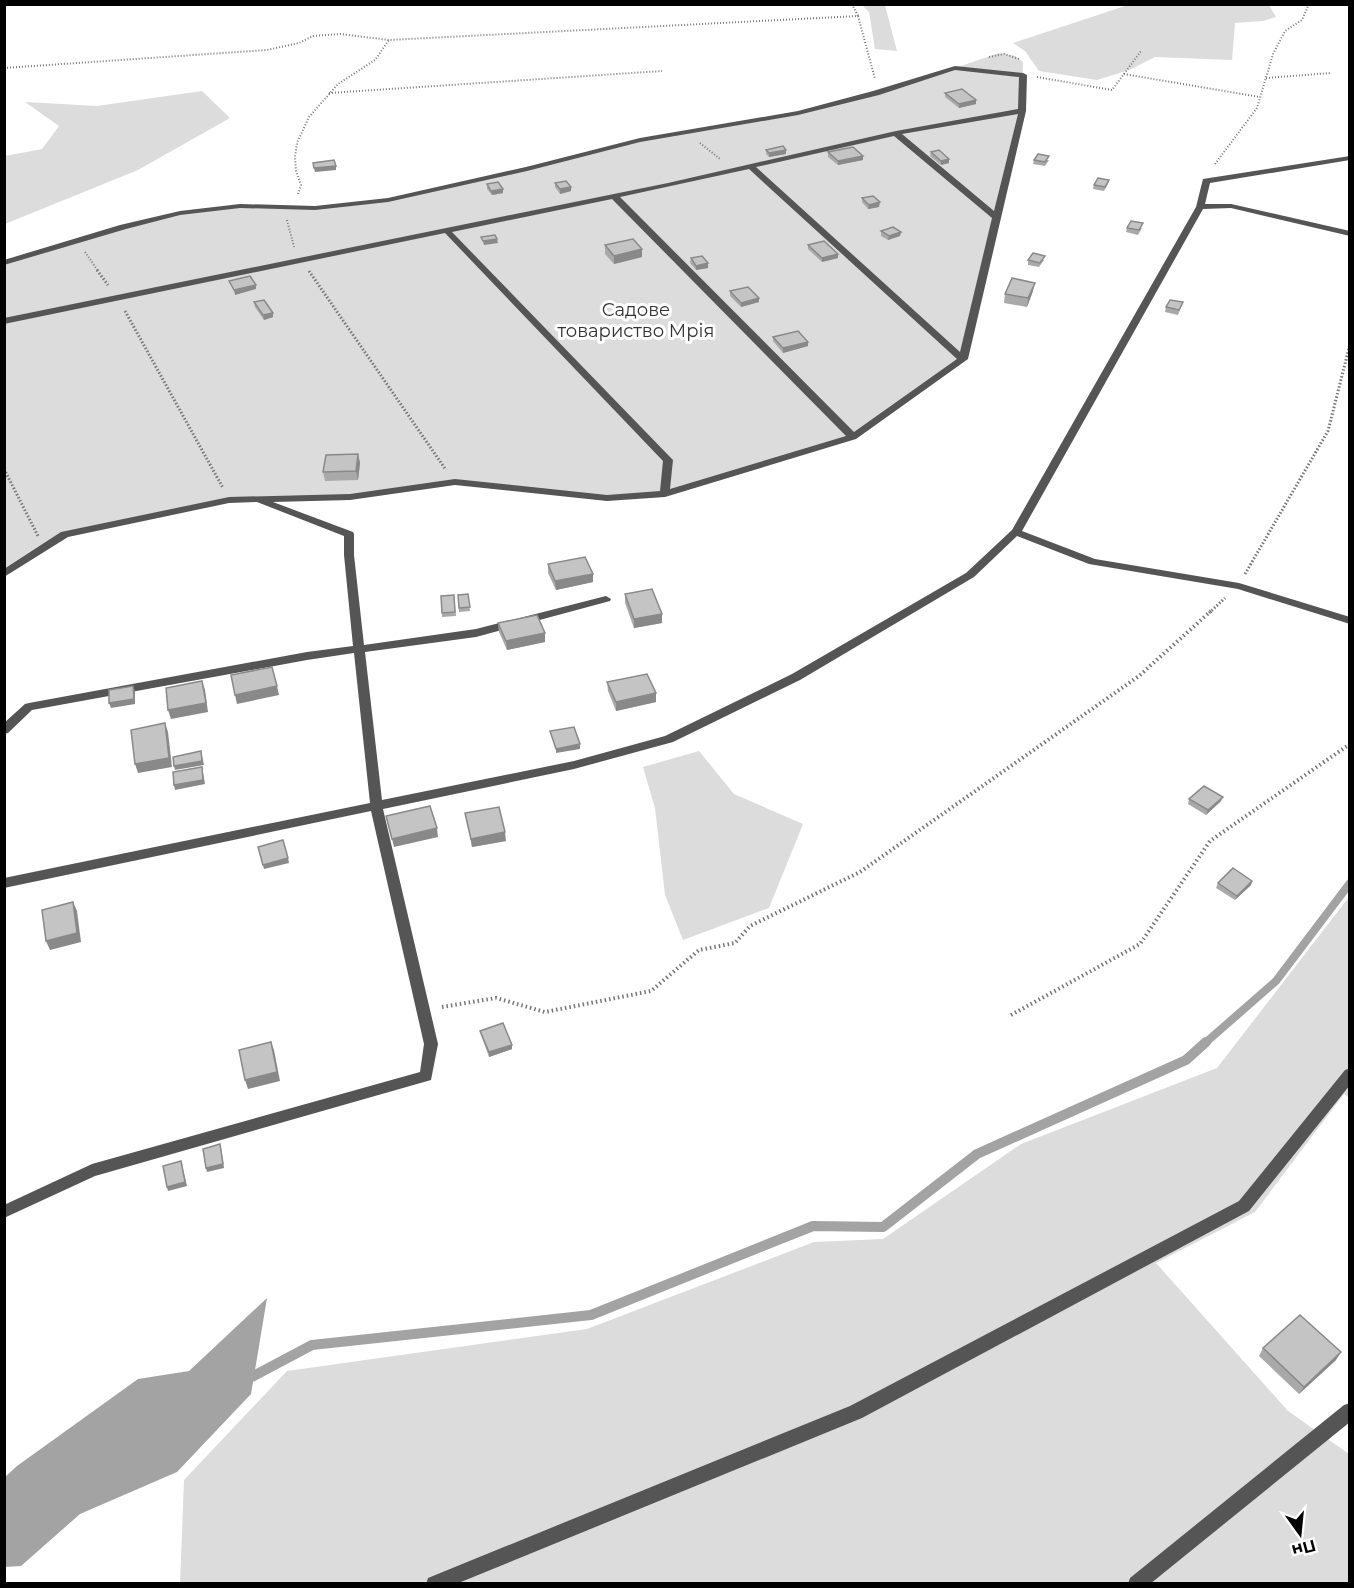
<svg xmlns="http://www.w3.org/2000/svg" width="1354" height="1588" font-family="Montserrat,sans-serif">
	<rect width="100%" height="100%" fill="#fff"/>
	<!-- green -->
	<g fill="#dcdcdc">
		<polygon points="862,5 885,5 897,51 875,49 869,12"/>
		<polygon points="1128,5 1269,5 1276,17 1263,21 1235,23 1232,60 1155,57 1129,70 1097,80 1039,71 1025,51 1013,43"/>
		<polygon points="999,53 1015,56 1023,62 1022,111 963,359 853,437 665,494 607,498 455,482 350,497 229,500 65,534 5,574 5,263 180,213 240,206 315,208 388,200 640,140 798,113 914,82"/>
		<polygon points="202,91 230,118 138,170 5,224 5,156 42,149 59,126 25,102 97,106"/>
		<polygon points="699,751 734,794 803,824 769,908 683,940 665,895 655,808 643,767"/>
		<polygon points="1349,897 1349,1098 1344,1094 1255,1212 1156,1263 1288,1411 1349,1454 1349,1583 180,1584 184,1480 287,1371 587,1329 814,1242 883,1239 1021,1144 1217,1068"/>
	</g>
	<!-- water -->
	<polygon fill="#a3a3a3" points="267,1298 251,1394 177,1472 80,1514 21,1566 5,1567 5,1477 17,1466 138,1379 189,1371"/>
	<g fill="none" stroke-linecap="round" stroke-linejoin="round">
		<!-- stream-far1 -->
		<polyline stroke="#a3a3a3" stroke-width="8" points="1204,1044 1276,981 1350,883"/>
		<!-- stream -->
		<polyline stroke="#a3a3a3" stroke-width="10" points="246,1380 312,1345 591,1315 813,1226 883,1227 977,1154 1186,1060 1206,1042"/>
		<!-- path-far2 -->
		<g stroke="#777" stroke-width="2" stroke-dasharray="1 2" stroke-linecap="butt">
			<polyline points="852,4 858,16"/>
			<polyline points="989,57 1004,54 1019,59"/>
			<polyline points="4,68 267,50 299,43 313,36 340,34 389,40 858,16 875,79"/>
			<polyline points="1124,74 1141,51"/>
			<polyline points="1037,77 1112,90 1124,74 1260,97"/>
			<polyline points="1266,78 1331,73"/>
			<polyline points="329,93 662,71"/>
			<polyline points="700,143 720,159"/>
			<polyline points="1215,164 1257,108 1273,54 1285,31 1302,20 1309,4"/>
			<polyline points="298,194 301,185 296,171 295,157 297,143 309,117 338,84 375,60 389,40"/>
			<polyline points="287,220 294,247"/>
			<polyline points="85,252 98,271"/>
		</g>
		<!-- path-far1 -->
		<g stroke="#777" stroke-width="3" stroke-dasharray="1.5 2" stroke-linecap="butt">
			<polyline points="97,270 108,285"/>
			<polyline points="309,271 446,470"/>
			<polyline points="125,311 223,488"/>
			<polyline points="4,469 38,536"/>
			<polyline points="1245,574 1328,431 1350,344"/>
			<polyline points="1209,613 1225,598"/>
		</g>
		<!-- path -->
		<g stroke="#777" stroke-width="4" stroke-dasharray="1.5 3" stroke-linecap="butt">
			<polyline points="442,1007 496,998 545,1012 651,991 699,950 735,943 750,926 860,872 1139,676 1211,611"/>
			<polyline points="1011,1015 1140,944 1210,841 1350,744"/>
		</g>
		<!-- street -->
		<g fill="#555" fill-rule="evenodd">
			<path d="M955 66 1023 73 1027 75 1026 111 968 359 856 439 665 497 607 501 455 485 350 500 273 502 353 532 354 534V555L364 645 476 629 606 596 611 599 610 601 476 637 365 652 382 800 574 761 665 736 792 674 966 573 1012 530 1196 207 1203 179 1350 156V160L1210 183 1205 204H1231L1350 231V236L1231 208 1203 209 1022 531 1095 559 1239 583 1350 617V624L1238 589 1089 564 1017 536 974 577 800 680 673 742 574 769 383 809 438 1044 431 1080 95 1176 4 1218V1205L92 1164 420 1072 424 1044 371 811 4 888V878L370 803 354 653 307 660 32 710 8 733 4 734V723L25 704 29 703 307 652 353 646 344 555V536L257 502 229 503 68 537 4 577V569L61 532 229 497 350 494 455 479 607 495 660 491 663 461 445 233 4 324V318L668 183 896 131 1018 109 1019 77 955 70 879 95 798 115 640 142 527 171 388 202 315 210 240 208 180 215 126 229 4 265V260L120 225 180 211 240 204 315 206 388 198 526 167 640 138 798 111 873 91ZM1018 114 994 211 902 134ZM894 136 992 218 960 352 756 167ZM749 169 957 359 854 432 620 197ZM612 199 846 436 670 489 673 460 671 458 452 232Z"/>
			<polygon points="1350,1068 1350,1085 1249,1211 862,1418 456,1584 426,1584 428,1578 850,1406 1239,1201 1345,1070"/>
			<polygon points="1350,1403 1350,1422 1150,1584 1128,1584 1130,1578 1344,1405"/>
		</g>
	</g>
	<!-- wall -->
	<g fill="#a9a9a9">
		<polygon points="945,93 976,100 976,104 959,108 945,97"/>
		<polygon points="766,150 786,150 786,154 769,157 766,154"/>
		<polygon points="828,152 863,156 863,160 838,165 828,157"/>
		<polygon points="931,152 949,163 941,165 930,156"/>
		<polygon points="1034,160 1049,160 1045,166 1033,164"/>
		<polygon points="1109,180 1108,184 1104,191 1093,189 1094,185"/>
		<polygon points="555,183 571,191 560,194 555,187"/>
		<polygon points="487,184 503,193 492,195 487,189"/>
		<polygon points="862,198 879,207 868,209 862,202"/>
		<polygon points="1127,228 1142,228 1138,235 1126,232"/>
		<polygon points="881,231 901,232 900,236 888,240 881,236"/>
		<polygon points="605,245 642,257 614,264 605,254"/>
		<polygon points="808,245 838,254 838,258 822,262 808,249"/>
		<polygon points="691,258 708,268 696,270 690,263"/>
		<polygon points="1028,260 1044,260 1039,267 1028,265"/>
		<polygon points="730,291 759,302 741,307 730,296"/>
		<polygon points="1033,291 1027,307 1004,303 1005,294"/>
		<polygon points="254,302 273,313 273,317 264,320 255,307"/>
		<polygon points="1183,302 1178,315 1165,312 1166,307"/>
		<polygon points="773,337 808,342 808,346 783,353 773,341"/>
		<polygon points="358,454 360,463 358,480 325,481 323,472"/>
		<polygon points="548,564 593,574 593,582 556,590 548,573"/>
		<polygon points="468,594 470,611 459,612 458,595"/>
		<polygon points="625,594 662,614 662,623 634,628 625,603"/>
		<polygon points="454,595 456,616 442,617 442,613"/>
		<polygon points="498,623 545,633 545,642 507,650 499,632"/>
		<polygon points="607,682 656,702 616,711 608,691"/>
		<polygon points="1189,799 1221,801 1206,815 1188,804"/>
		<polygon points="465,813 506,841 472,847"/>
		<polygon points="1218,883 1251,885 1235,900 1216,888"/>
		<polygon points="480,1031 512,1049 489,1057 481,1035"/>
		<polygon points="1263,1348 1336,1360 1299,1394 1259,1356"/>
	</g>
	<!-- shaded-wall -->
	<g fill="#898989">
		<polygon points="976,100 976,104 959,108 959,104"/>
		<polygon points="786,150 786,154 769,157 769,153"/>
		<polygon points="863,156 863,160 838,165 838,161"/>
		<polygon points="949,159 949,163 941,165 941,161"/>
		<polygon points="336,166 336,170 315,172 314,168"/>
		<polygon points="571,187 571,191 560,194 560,189"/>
		<polygon points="503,189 503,193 492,195 491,191"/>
		<polygon points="880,202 879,207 868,209 869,205"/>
		<polygon points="901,232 900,236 888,240 889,236"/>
		<polygon points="497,239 498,243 484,245 483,241"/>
		<polygon points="642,249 642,257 614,264 614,256"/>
		<polygon points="838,254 838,258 822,262 822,258"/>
		<polygon points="708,263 708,268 696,270 696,266"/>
		<polygon points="1035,283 1033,291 1027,307 1028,298"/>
		<polygon points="256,285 256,289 235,295 234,290"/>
		<polygon points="759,298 759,302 741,307 741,303"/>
		<polygon points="273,313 273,317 264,320 263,315"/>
		<polygon points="808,342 808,346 783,353 783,348"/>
		<polygon points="358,454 360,463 358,480 356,471"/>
		<polygon points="593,574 593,582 556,590 555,581"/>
		<polygon points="662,614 662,623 634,628 634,619"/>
		<polygon points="545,633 545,642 507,650 506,641"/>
		<polygon points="202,681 205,690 208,712 171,719 168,710"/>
		<polygon points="133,686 135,691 135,704 111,708 109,703"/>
		<polygon points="277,686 279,695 237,704 235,695"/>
		<polygon points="656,693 656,702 616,711 616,702"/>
		<polygon points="165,723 168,732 172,767 138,773 135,764"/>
		<polygon points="580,744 580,749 556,753 556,749"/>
		<polygon points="201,751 204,765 175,770 174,766"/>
		<polygon points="202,767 205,784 175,790 174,785"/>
		<polygon points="1223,797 1221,801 1206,815 1208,810"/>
		<polygon points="437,828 438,837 394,847 392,839"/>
		<polygon points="505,832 506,841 472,847 471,839"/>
		<polygon points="288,858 289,863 264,869 263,865"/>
		<polygon points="1252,881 1251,885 1235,900 1237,896"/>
		<polygon points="73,902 77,911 81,942 50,950 46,941"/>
		<polygon points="271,1042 274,1050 280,1081 248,1089 245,1080"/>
		<polygon points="512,1045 512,1049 489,1057 489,1052"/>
		<polygon points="220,1144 221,1148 224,1168 207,1172 206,1168"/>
		<polygon points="181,1161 187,1186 168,1191 167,1187"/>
		<polygon points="1341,1352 1336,1360 1299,1394 1304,1387"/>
	</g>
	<!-- building -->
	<g fill="#c4c4c4" stroke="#898989" stroke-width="1.5">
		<polygon points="962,89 976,100 959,104 945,93"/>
		<polygon points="783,146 786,150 769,153 766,150"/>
		<polygon points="853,147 863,156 838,161 828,152"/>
		<polygon points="939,150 949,159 941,161 931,152"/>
		<polygon points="1038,154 1049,156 1045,162 1034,160"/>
		<polygon points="334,160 336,166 314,168 313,163"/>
		<polygon points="1098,178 1109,180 1105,187 1094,185"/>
		<polygon points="566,181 571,187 560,189 555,183"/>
		<polygon points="498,182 503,189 491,191 487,184"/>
		<polygon points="873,196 880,202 869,205 862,198"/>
		<polygon points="1131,221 1143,223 1139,230 1127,228"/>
		<polygon points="893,227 901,232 889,236 881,231"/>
		<polygon points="495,235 497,239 483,241 481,237"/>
		<polygon points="633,239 642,249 614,256 605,245"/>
		<polygon points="824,241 838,254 822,258 808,245"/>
		<polygon points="1033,253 1045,256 1040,263 1028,260"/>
		<polygon points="702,256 708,263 696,266 691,258"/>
		<polygon points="250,276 256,285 234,290 229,281"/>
		<polygon points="1012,278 1035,283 1028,298 1005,294"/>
		<polygon points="748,287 759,298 741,303 730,291"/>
		<polygon points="264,300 273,313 263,315 254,302"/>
		<polygon points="1170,300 1183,302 1179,310 1166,307"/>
		<polygon points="798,331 808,342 783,348 773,337"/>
		<polygon points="358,454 356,471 323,472 326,455"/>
		<polygon points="585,557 593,574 555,581 548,564"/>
		<polygon points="652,589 662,614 634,619 625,594"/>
		<polygon points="468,594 470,607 459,608 458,595"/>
		<polygon points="454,595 455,612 442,613 441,596"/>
		<polygon points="537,615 545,633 506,641 498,623"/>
		<polygon points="272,667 277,686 235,695 231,675"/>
		<polygon points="647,674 656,693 616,702 607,682"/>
		<polygon points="202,681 206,703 168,710 166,688"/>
		<polygon points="133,686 134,699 109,703 109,690"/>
		<polygon points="165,723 169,758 135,764 131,730"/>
		<polygon points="574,727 580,744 556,749 550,731"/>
		<polygon points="201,751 202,761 174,766 173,757"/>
		<polygon points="202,767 203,780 174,785 173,772"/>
		<polygon points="1204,786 1223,797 1208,810 1189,799"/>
		<polygon points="430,806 437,828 392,839 386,816"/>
		<polygon points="499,807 505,832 471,839 465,813"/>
		<polygon points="283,840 288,858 263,865 258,847"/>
		<polygon points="1233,868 1252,881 1237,896 1218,883"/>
		<polygon points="73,902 77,933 46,941 42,910"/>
		<polygon points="503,1023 512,1045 489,1052 480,1031"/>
		<polygon points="271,1042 277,1072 245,1080 239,1050"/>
		<polygon points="220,1144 223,1164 206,1168 203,1149"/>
		<polygon points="181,1161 185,1182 167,1187 163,1166"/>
		<polygon points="1300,1315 1341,1352 1304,1387 1263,1348"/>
	</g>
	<g text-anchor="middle" stroke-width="6" stroke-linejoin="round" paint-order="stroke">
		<!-- far-park labels -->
		<g font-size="18" fill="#333" stroke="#fff">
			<text x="636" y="316">Садове<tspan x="636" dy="21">товариство Мрія</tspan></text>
		</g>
	</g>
	<!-- border -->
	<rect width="1354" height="1588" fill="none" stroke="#000000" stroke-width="12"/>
	<!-- north arrow -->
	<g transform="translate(1300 1534) rotate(165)" stroke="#ffffff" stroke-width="4.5" paint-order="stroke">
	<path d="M0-4.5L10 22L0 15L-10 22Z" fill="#000000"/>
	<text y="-9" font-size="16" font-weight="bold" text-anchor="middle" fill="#000000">Пн</text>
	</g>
</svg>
